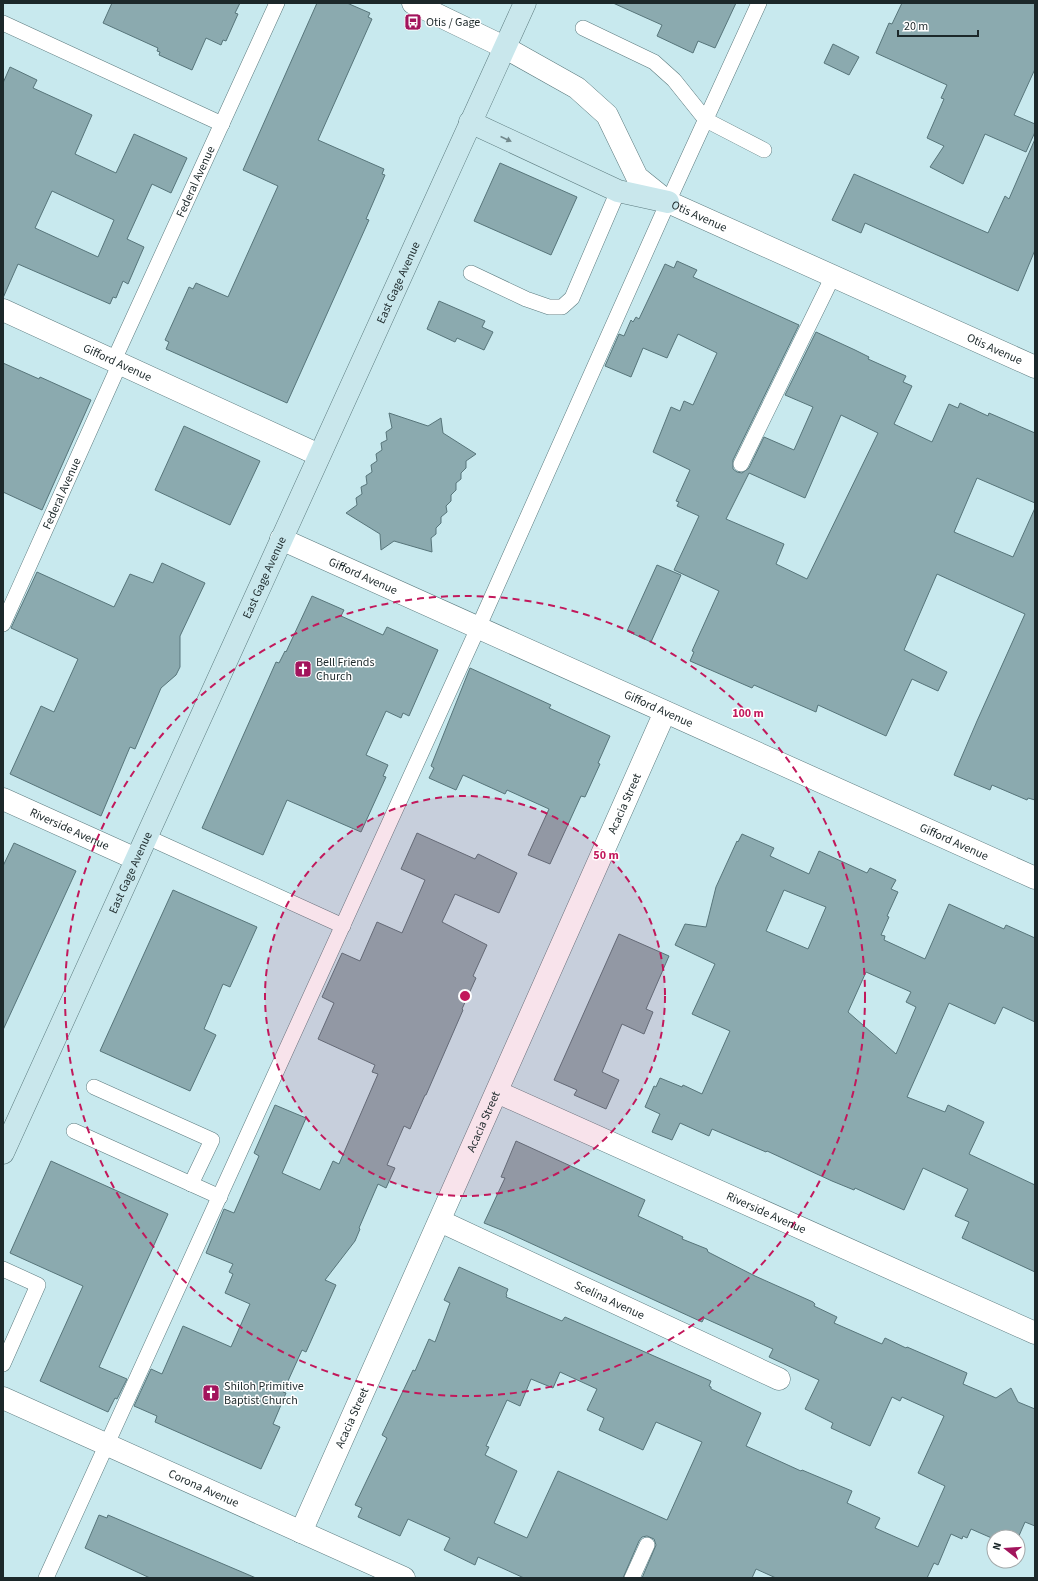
<svg xmlns="http://www.w3.org/2000/svg" width="1038" height="1581" font-family="'Source Sans 3',sans-serif">
	<rect width="100%" height="100%" fill="#c8e9ee"/>
	<!-- building -->
	<g fill="#8baaaf" stroke="#57757a" fill-rule="evenodd">
		<polygon points="112,3 240,3 235,13 238,14 226,41 223,40 221,45 206,38 192,70 159,55 160,52 157,51 158,48 103,23"/>
		<polygon points="317,3 347,3 370,13 368,17 372,19 318,140 384,169 382,174 385,175 366,219 369,220 287,403 166,349 169,342 165,340 189,287 193,289 196,283 228,297 278,186 243,170"/>
		<polygon points="613,3 736,3 715,48 698,41 693,53 657,36 662,25"/>
		<polygon points="902,3 1035,3 1035,69 1014,115 1035,124 1035,132 1026,152 985,134 963,184 930,167 944,146 927,138 944,99 941,98 947,85 876,53 889,23 892,24"/>
		<polygon points="833,44 859,57 849,75 824,63"/>
		<path d="M10 67 37 80 33 88 92 115 75 154 116 173 134 134 187 158 171 193 152 184 127 239 144 247 128 284 123 281 116 298 113 297 110 304 18 264 3 298V83ZM52 191 114 220 98 257 35 228Z"/>
		<polygon points="1035,139 1035,250 1018,291 865,223 861,233 832,220 854,174 988,233 1005,196 1009,199"/>
		<polygon points="500,163 577,197 551,255 474,221"/>
		<path d="M677 261 697 270 693 277 799 325 733 460V469L737 472 742 473 749 468 764 437 794 450 813 407 785 395 816 332 855 350 869 357 868 359 906 376 903 382 912 386 894 424 932 442 949 404 958 408 960 403 988 416 989 413 1035 433V503L977 478 954 532 1013 557 1035 508V800L1028 798 1027 800 992 785 990 790 954 775 977 721 1025 614 937 574 904 650 947 672 938 691 912 679 886 736 818 705 816 712 754 685 752 688 690 661 694 652 692 651 719 591 674 570 699 516 677 506 679 502 676 501 690 470 653 452 671 407 680 411 684 401 693 405 717 353 678 334 667 358 643 348 631 377 605 366 619 334 624 336 631 320 633 322 636 317 639 319 665 264 674 268ZM841 415 878 433 807 579 776 564 784 544 726 519 749 473 805 498Z"/>
		<polygon points="439,301 485,321 482,327 493,332 484,350 457,338 455,342 427,329"/>
		<polygon points="3,363 39,379 40,377 91,400 42,510 3,492"/>
		<polygon points="389,413 428,426 441,418 443,433 476,454 466,461 466,468 461,473 461,479 456,483 456,490 451,495 451,501 446,506 447,512 441,517 441,523 436,528 436,534 431,538 432,552 394,541 381,550 380,534 346,513 357,505 356,498 362,494 361,487 367,484 366,476 372,472 371,465 377,461 376,454 382,450 381,443 387,440 386,432 392,428"/>
		<polygon points="184,426 260,461 230,525 155,490"/>
		<polygon points="162,563 205,583 180,636 180,667 176,675 161,688 135,749 130,747 101,816 10,774 41,706 54,712 78,659 11,628 37,572 114,607 130,574 153,583"/>
		<polygon points="657,565 681,575 651,642 627,631"/>
		<polygon points="312,596 344,610 341,616 383,635 387,627 438,650 409,716 403,713 401,718 386,711 366,755 388,765 383,776 386,777 361,832 287,800 263,855 202,828 276,662 279,663 285,651 286,652"/>
		<polygon points="470,668 551,705 549,708 610,736 598,763 600,764 585,797 581,796 550,864 528,855 549,809 507,790 505,794 463,775 456,790 429,778 434,768 431,766"/>
		<polygon points="417,833 475,859 478,854 517,873 499,913 455,894 442,922 487,945 473,976 476,978 462,1009 463,1010 426,1095 425,1095 410,1129 404,1126 387,1165 395,1168 386,1188 378,1184 359,1228 360,1229 355,1241 325,1280 336,1285 306,1352 302,1350 283,1392 286,1393 273,1424 280,1427 261,1469 155,1422 157,1416 134,1406 151,1369 162,1374 183,1326 231,1347 250,1304 225,1293 233,1274 229,1272 233,1264 206,1253 224,1209 234,1213 259,1156 254,1153 275,1105 306,1118 282,1173 320,1190 333,1161 339,1164 378,1074 372,1072 375,1065 318,1039 334,1003 322,997 342,953 360,961 377,922 402,933 425,880 401,869"/>
		<path d="M742 834 774 848 770 856 809 874 819 851 867 873 870 868 896 880 891 889 898 892 887 916 889 917 881 935 885 936 884 940 925 959 949 904 1004 929 1006 925 1035 938V1022L1003 1007 995 1024 949 1003 907 1097 945 1112 948 1105 984 1122 969 1154 1035 1185V1272L962 1238 969 1222 955 1216 968 1189 923 1168 904 1210 855 1188 854 1190 832 1181 767 1151 766 1152 712 1129 709 1136 680 1123 672 1140 652 1132 660 1114 645 1107 654 1086 656 1087 660 1078 682 1087 683 1085 702 1094 730 1031 692 1014 715 964 675 945 685 924 706 927 716 887 737 841 738 842ZM784 890 826 907 808 949 766 931ZM866 972 911 992 906 1002 916 1007 896 1054 848 1012Z"/>
		<polygon points="14,843 76,871 3,1030 3,866"/>
		<polygon points="173,890 257,927 230,987 223,984 204,1029 216,1035 190,1091 100,1051"/>
		<polygon points="619,934 669,956 646,1009 653,1012 644,1034 622,1024 602,1072 619,1080 606,1109 574,1095 577,1090 554,1080"/>
		<path d="M516 1141 645 1200 638 1216 683 1237 682 1239 707 1249 708 1252 755 1276 813 1302 815 1304 814 1306 837 1317 834 1323 882 1344 885 1338 906 1348 907 1347 967 1373 963 1384 996 1398 1011 1388 1018 1402 1035 1409V1526L1025 1522 1018 1538 994 1537V1539L971 1529 967 1538 963 1536 962 1539 951 1534 938 1565 934 1563 927 1578H776L756 1569 752 1578H642L656 1545 654 1539 647 1536 642 1537 639 1541 623 1578H524L478 1557 475 1565 444 1550 450 1538 408 1519 400 1536 358 1517 362 1508 355 1505 387 1438 382 1435 413 1370 415 1371 429 1339 435 1342 450 1303 444 1300 459 1267 508 1289 506 1294 507 1295 506 1297 562 1321 565 1317 711 1381 709 1386 711 1387V1389L761 1413 746 1446 801 1471 802 1470 852 1491 847 1503 880 1518 875 1528 918 1547 945 1486 918 1473 944 1416 902 1397 900 1401 892 1397 870 1446 831 1428 833 1423 805 1409 819 1380 769 1357 773 1349 704 1318 702 1322 504 1231 484 1223 505 1178 501 1177ZM560 1372 597 1389 587 1410 604 1418 599 1430 643 1450 656 1422 702 1442 667 1520 558 1471 527 1538 494 1523 517 1471 485 1455 489 1447 486 1446 507 1400 520 1406 531 1379 553 1388Z"/>
		<polygon points="51,1161 168,1214 99,1367 127,1379 117,1399 115,1398 108,1412 40,1381 83,1286 10,1253"/>
		<polygon points="99,1515 107,1518 108,1515 256,1578 150,1578 85,1548"/>
	</g>
	<g fill="none" stroke-linecap="round" stroke-linejoin="round">
		<!-- service casing -->
		<g stroke="#5c7b7f" stroke-width="16">
			<g id="service">
				<polyline points="3,23 222,124"/>
				<polyline points="583,28 654,62 674,80 706,120 764,150"/>
				<polyline points="471,273 526,299 549,307 562,307 572,298 618,191"/>
				<path id="s1" d="M114 360 277 3"/>
				<polyline points="741,464 833,276"/>
				<path id="s2" d="M3 624 120 363"/>
				<polyline points="147,837 343,926"/>
				<polyline points="94,1087 212,1140 191,1184"/>
				<polyline points="74,1131 220,1197"/>
				<polyline points="3,1269 38,1285 3,1364"/>
				<polyline points="46,1578 478,628 668,202 759,3"/>
				<polyline points="632,1578 647,1545"/>
			</g>
		</g>
		<!-- minor casing -->
		<g stroke="#5c7b7f" stroke-width="23">
			<g id="minor">
				<path id="s3" d="M281 539 1035 878"/>
				<path id="s4" d="M3 799 136 859"/>
				<path id="s5" d="M497 1092 1035 1333"/>
				<path id="s6" d="M440 1221 779 1379"/>
				<path id="s7" d="M3 1398 404 1578"/>
				<path id="s8" d="M301 1532 665 712"/>
			</g>
		</g>
		<!-- tertiary casing -->
		<g stroke="#5c7b7f" stroke-width="23">
			<g id="tertiary">
				<path id="s9" d="M413 3 504 47 577 88 607 115 637 177 668 202 1035 367"/>
				<path id="s10" d="M3 310 319 455"/>
			</g>
		</g>
		<!-- secondary casing -->
		<g stroke="#5c7b7f" stroke-width="23">
			<g id="secondary">
				<polyline points="470,122 618,191 668,202"/>
				<path id="s11" d="M3 1153 525 3"/>
			</g>
		</g>
		<!-- service -->
		<use href="#service" stroke="#fff" stroke-width="15"/>
		<!-- minor -->
		<use href="#minor" stroke="#fff" stroke-width="22"/>
		<!-- tertiary -->
		<use href="#tertiary" stroke="#fff" stroke-width="22"/>
		<!-- secondary -->
		<use href="#secondary" stroke="#c9e7ec" stroke-width="22"/>
	</g>
	<!-- one-way arrows -->
	<defs><path id="oneway-solid" d="M-6-.8H1V-3.2L6.5 0L1 3.2V.8H-6Z"/></defs>
	<use fill="#72888b" href="#oneway-solid" transform="translate(506 139) rotate(25)"/>
	<!-- distance rings -->
	<circle cx="465" cy="996" r="200" fill="#c2185b" fill-opacity=".12"/>
	<g fill="none" stroke="#c2185b" stroke-width="2" stroke-dasharray="7 5">
		<circle cx="465" cy="996" r="200"/>
		<circle cx="465" cy="996" r="400"/>
	</g>
	<!-- icons -->
	<defs>
		<g id="bus-square" transform="scale(0.9)"><rect x="-9" y="-9" width="18" height="18" rx="4" fill="#a2145c" stroke="#fff"/><path d="M-5-6H5V4H4V6H2V4H-2V6H-4V4H-5ZM-3.5-4V0h7V-4ZM-3.5 1.2v1.5H-2V1.2ZM2 1.2v1.5H3.5V1.2Z" fill="#fff"/></g>
		<g id="church-square" transform="scale(0.9)"><rect x="-9" y="-9" width="18" height="18" rx="4" fill="#a2145c" stroke="#fff"/><path d="M-1.2-6h2.4v3.5h3.3v2.4h-3.3V6h-2.4V-.1h-3.3v-2.4h3.3Z" fill="#fff"/></g>
	</defs>
	<g fill-rule="evenodd">
		<use href="#bus-square" x="413" y="22"/>
		<use href="#church-square" x="303" y="669"/>
		<use href="#church-square" x="211" y="1393"/>
	</g>
	<g text-anchor="middle" stroke-width="3" stroke-linejoin="round" paint-order="stroke">
		<!-- poi labels -->
		<g font-size="12" fill="#1c282a" stroke="#fff" text-anchor="start">
			<text x="426" y="26">Otis / Gage</text>
			<text x="316" y="666">Bell Friends<tspan x="316" dy="14">Church</tspan></text>
			<text x="224" y="1390">Shiloh Primitive<tspan x="224" dy="14">Baptist Church</tspan></text>
		</g>
		<!-- street labels -->
		<g font-size="12" fill="#1c282a" stroke="#fff">
			<text dy="4" stroke="none"><textPath href="#s1" startOffset="196">Federal Avenue</textPath></text>
			<text dy="4" stroke="none"><textPath href="#s9" startOffset="368">Otis Avenue</textPath></text>
			<text dy="4" stroke="none"><textPath href="#s11" startOffset="956">East Gage Avenue</textPath></text>
			<text dy="4" stroke="none"><textPath href="#s9" startOffset="692">Otis Avenue</textPath></text>
			<text dy="4" stroke="none"><textPath href="#s10" startOffset="126">Gifford Avenue</textPath></text>
			<text dy="4" stroke="none"><textPath href="#s2" startOffset="143">Federal Avenue</textPath></text>
			<text dy="4" stroke="none"><textPath href="#s3" startOffset="90">Gifford Avenue</textPath></text>
			<text dy="4" stroke="none"><textPath href="#s11" startOffset="632">East Gage Avenue</textPath></text>
			<text dy="4" stroke="none"><textPath href="#s3" startOffset="414">Gifford Avenue</textPath></text>
			<text dy="4" stroke="none"><textPath href="#s8" startOffset="797">Acacia Street</textPath></text>
			<text dy="4" stroke="none"><textPath href="#s4" startOffset="73">Riverside Avenue</textPath></text>
			<text dy="4" stroke="none"><textPath href="#s3" startOffset="738">Gifford Avenue</textPath></text>
			<text dy="4" stroke="none"><textPath href="#s11" startOffset="308">East Gage Avenue</textPath></text>
			<text dy="4" stroke="none"><textPath href="#s8" startOffset="449">Acacia Street</textPath></text>
			<text dy="4" stroke="none"><textPath href="#s5" startOffset="295">Riverside Avenue</textPath></text>
			<text dy="4" stroke="none"><textPath href="#s6" startOffset="187">Scelina Avenue</textPath></text>
			<text dy="4" stroke="none"><textPath href="#s8" startOffset="125">Acacia Street</textPath></text>
			<text dy="4" stroke="none"><textPath href="#s7" startOffset="220">Corona Avenue</textPath></text>
		</g>
	</g>
	<circle cx="465" cy="996" r="6" fill="#c2185b" stroke="#fff" stroke-width="2"/>
	<g font-size="12" text-anchor="middle" font-weight="bold" fill="#c2185b" stroke="#fff" stroke-width="3" stroke-linejoin="round" paint-order="stroke">
		<text x="748" y="717">100 m</text>
		<text x="606" y="859">50 m</text>
	</g>
	<!-- border -->
	<rect width="1038" height="1581" fill="none" stroke="#1c282a" stroke-width="8"/>
	<!-- north arrow -->
	<g transform="translate(1006 1549) rotate(287)"><circle r="19" fill="#ffffff" stroke="#a4a9aa"/>
	<path d="M0-3L7 15L0 10L-7 15Z" fill="#a2145c"/>
	<text y="-6" font-size="11" font-weight="bold" text-anchor="middle" fill="#1c282a">N</text>
	</g>
	<!-- scale -->
	<path d="M898 30v6h80v-6" fill="none" stroke="#1c282a" stroke-width="2"/>
	<text x="904" y="30" font-size="12" fill="#1c282a" stroke="#ffffff" stroke-width="3" paint-order="stroke">20 m</text>
</svg>
